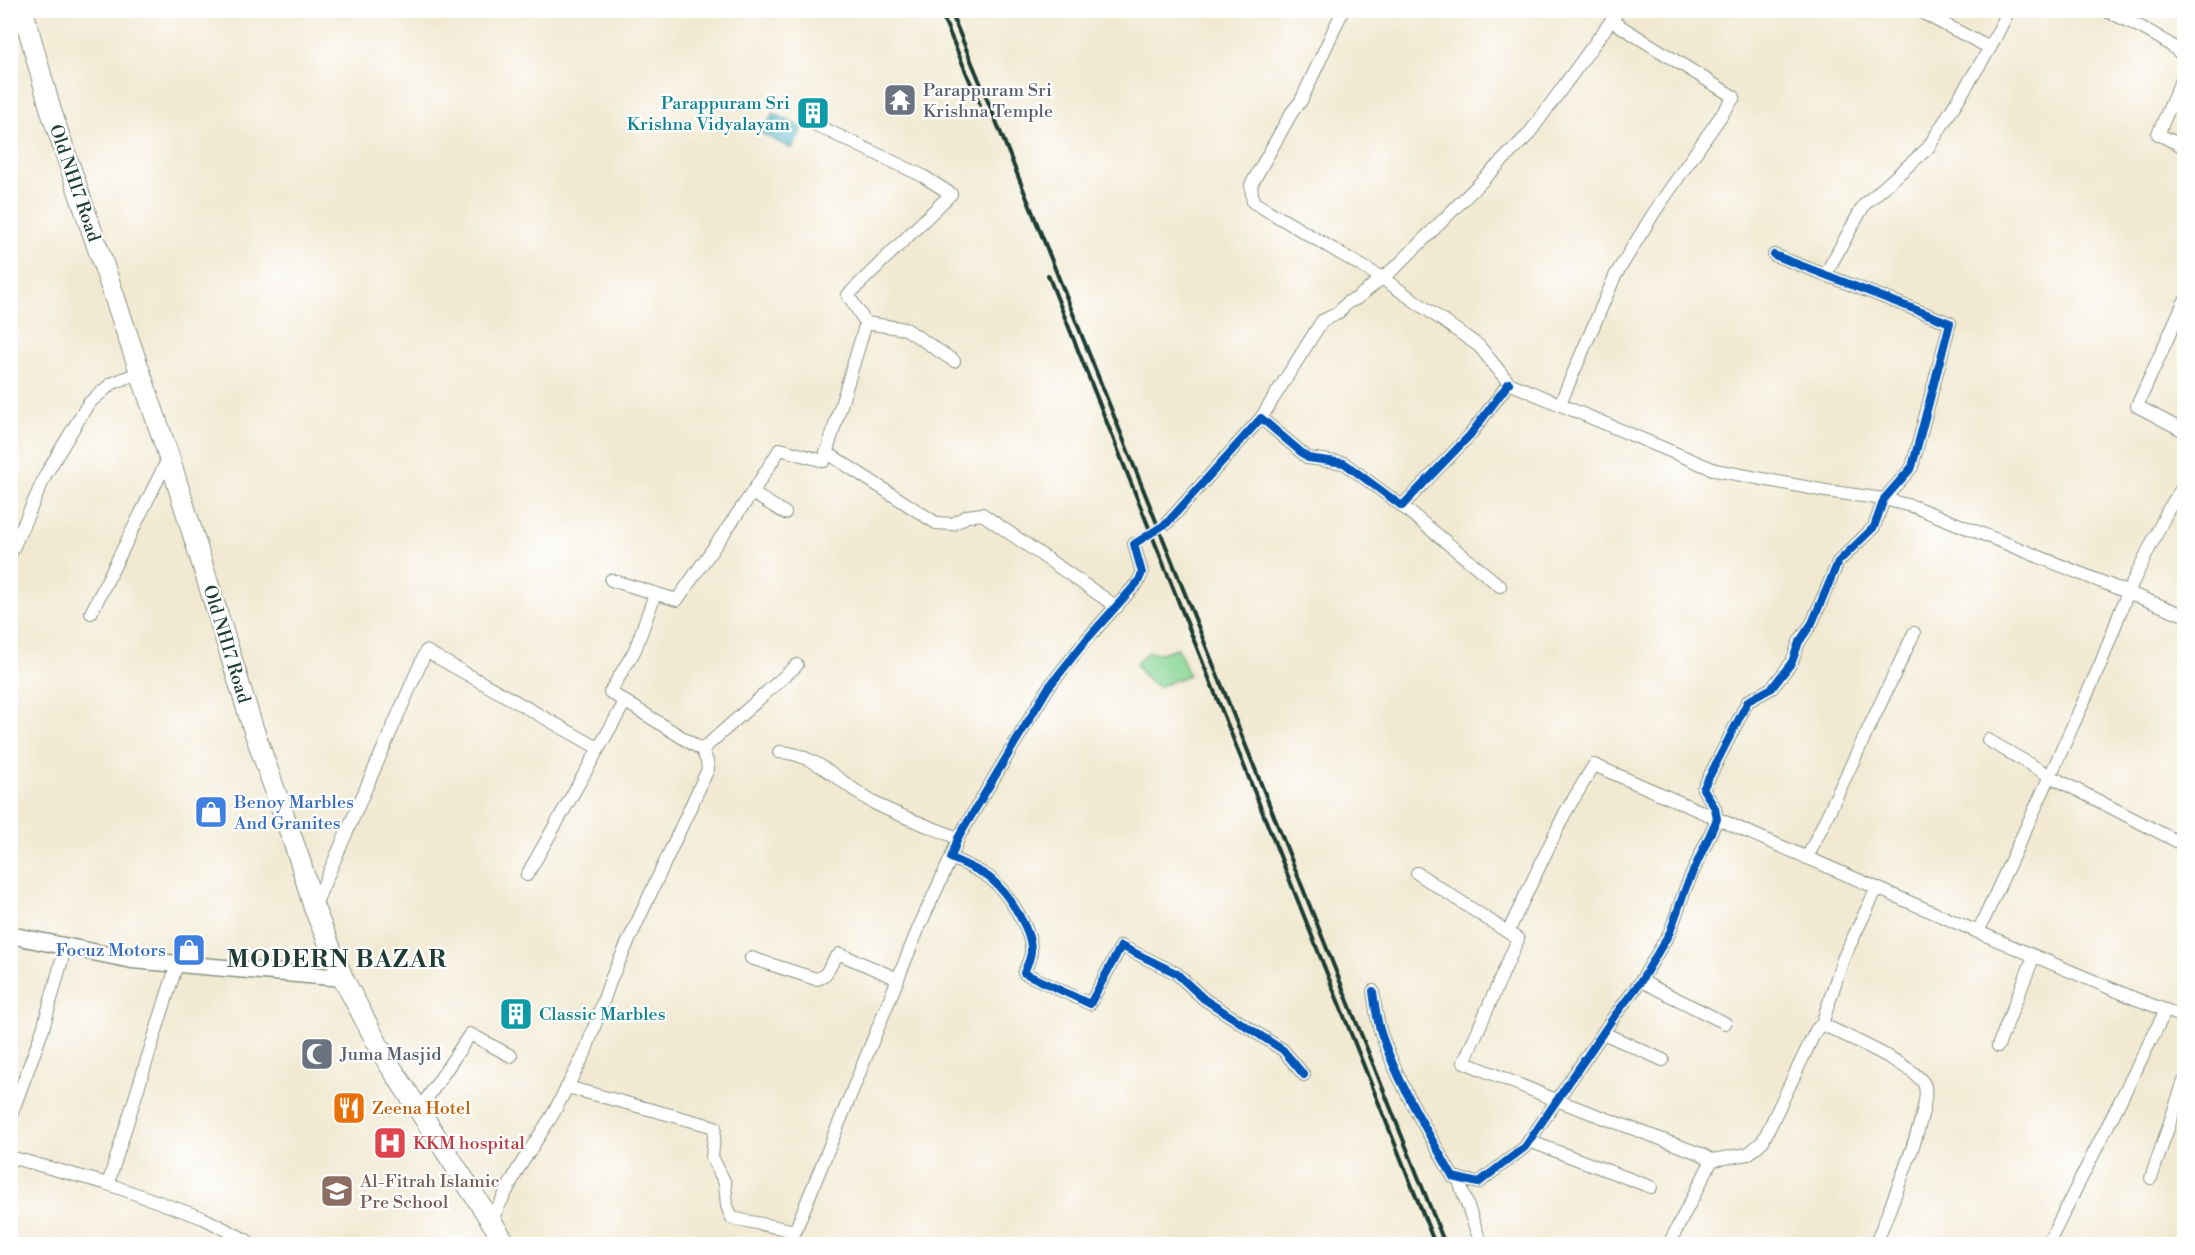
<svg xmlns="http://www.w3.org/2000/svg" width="2195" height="1255" font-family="'Libre Bodoni',serif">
	<rect width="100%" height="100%" fill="#fff"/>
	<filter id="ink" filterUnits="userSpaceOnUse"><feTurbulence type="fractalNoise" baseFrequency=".0167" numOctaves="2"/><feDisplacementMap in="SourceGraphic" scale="12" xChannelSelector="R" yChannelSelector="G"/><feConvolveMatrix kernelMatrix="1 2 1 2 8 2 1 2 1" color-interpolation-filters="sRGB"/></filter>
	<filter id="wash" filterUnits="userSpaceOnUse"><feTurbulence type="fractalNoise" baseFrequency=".008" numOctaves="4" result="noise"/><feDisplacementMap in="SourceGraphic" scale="24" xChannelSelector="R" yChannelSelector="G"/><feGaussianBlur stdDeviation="1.35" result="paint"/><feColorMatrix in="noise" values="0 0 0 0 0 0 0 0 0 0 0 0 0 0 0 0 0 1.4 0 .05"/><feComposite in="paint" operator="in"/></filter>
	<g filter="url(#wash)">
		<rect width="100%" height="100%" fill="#f1e9d1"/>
		<!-- green -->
		<polygon fill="#89d695" stroke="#548a64" stroke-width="1.5" points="1178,648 1189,675 1158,687 1145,677 1136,664 1148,652 1161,653"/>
		<!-- water -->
		<polygon fill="#41b0bc" stroke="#307678" stroke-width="1.5" points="773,113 803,128 792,149 762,134"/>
	</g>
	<g filter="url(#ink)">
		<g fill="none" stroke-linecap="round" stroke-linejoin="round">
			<!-- minor-tunnel -->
			<polyline stroke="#c7c7b2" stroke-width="12" stroke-dasharray="12 6" stroke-linecap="butt" points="1134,544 1167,523"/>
			<!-- minor casing -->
			<g stroke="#889382" stroke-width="14">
				<g id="minor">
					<polyline points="1343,10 1301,101 1292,112 1251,185 1253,202 1382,278 1479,346 1509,383 1715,470 1826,491 1884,499 1915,507 2184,615"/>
					<polyline points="1917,10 1990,48"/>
					<path d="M2104 10C2125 19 2173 41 2184 58"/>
					<polyline points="2184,74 2158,134 2184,147"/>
					<polyline points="816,125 923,176 951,194 848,295 866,323 906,329 954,361"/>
					<polyline points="1825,275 1864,205 1928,148 1990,48 2009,10"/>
					<polyline points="2184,302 2137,406 2184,431"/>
					<polyline points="1560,404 1615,276 1655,211 1734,97 1612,21"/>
					<polyline points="1261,418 1322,321 1338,313 1348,302 1356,299 1397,266 1528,135 1619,10"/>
					<polyline points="826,452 936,523 953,524 967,516 982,514 1117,607"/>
					<polyline points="752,493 780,449 824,461 866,323"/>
					<polyline points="1402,506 1500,586"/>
					<polyline points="1167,523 1261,418 1308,458 1344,463 1402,506 1470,435 1509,383"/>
					<path d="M1134 544 1142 573 1138 582 1087 639 1048 688 958 838 951 858C962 863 974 868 984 874 1004 886 1032 929 1031 951 1031 958 1026 967 1024 973L1090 1004 1121 946 1176 973 1204 999 1283 1050 1304 1075"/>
					<polyline points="10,555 46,474 88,404 111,384 140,372"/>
					<polyline points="611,580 677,600 752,493 785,513"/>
					<polyline points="655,594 635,650 610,692 702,750"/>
					<polyline points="91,613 169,457"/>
					<polyline points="1988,740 2050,776 2101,663 2127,594 2168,510 2184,485"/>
					<path d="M779 752C817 753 844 787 876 804 902 817 931 827 958 838"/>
					<polyline points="2184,845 2050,776 1978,932 2136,999 2184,1017"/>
					<polyline points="1807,858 1914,633"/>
					<polyline points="1417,873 1518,939 1464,1062 1556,1100 1701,1154 1712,1160 1748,1154 1763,1141 1816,1030 1822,1024 1843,959 1877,888"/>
					<polyline points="527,875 625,702"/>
					<polyline points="314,907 426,651 598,748"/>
					<polyline points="1508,932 1565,813 1594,765 1978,932"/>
					<path d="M751 958 816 979C830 977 829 961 840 954L898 979"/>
					<polyline points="1641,981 1725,1023"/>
					<path d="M1373 991C1375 1007 1377 1022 1382 1036 1399 1085 1428 1132 1453 1177L1478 1183 1525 1147 1613 1018 1641 981 1670 932 1686 887 1717 819 1715 808 1703 789 1748 701 1772 688 1792 662 1799 642 1812 623 1838 562 1874 527 1884 499 1912 467 1950 323 1774 255"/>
					<path d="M1822 1024C1843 1035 1914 1065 1924 1084 1935 1104 1885 1218 1876 1244"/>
					<polyline points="1603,1033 1663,1060"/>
					<polyline points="1998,1046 2034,956"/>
					<polyline points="567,1087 715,1127 712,1157 725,1183 727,1206 732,1218 795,1231 919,927 951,858"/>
					<polyline points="418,1112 470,1034 511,1056"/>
					<polyline points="10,1118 43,1029 66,945"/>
					<polyline points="1529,1141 1651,1187"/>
					<polyline points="10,1157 108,1184 177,964"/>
					<polyline points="1458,1178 1481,1244"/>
					<polyline points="2151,1178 2184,1081"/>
					<polyline points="108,1184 203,1218 246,1240 251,1244"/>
					<polyline points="491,1221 518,1169 553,1114 585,1053 611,979 708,769 707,761 702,750 797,665"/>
					<polyline points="1669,1244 1712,1160"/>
					<polyline points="2048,1244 2166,1010"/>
				</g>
			</g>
			<!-- secondary casing -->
			<g stroke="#889382" stroke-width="19">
				<polyline id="secondary" points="10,935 132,960 343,978"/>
			</g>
			<!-- primary casing -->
			<g stroke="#889382" stroke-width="22">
				<polyline id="primary" points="23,10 51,111 169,457 253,728 300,861 314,908 343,978 385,1058 506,1244"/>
			</g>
			<!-- minor -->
			<use href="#minor" stroke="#fff" stroke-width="12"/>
			<!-- secondary -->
			<use href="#secondary" stroke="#fff" stroke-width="16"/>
			<!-- primary -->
			<use href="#primary" stroke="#fff" stroke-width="20"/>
			<!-- rail -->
			<g stroke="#1f3d34" stroke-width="4">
				<polyline points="940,10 980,105"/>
				<polyline points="950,10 994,116 1445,1244"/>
				<polyline points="1048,275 1435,1244"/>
			</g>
			<!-- cycleway casing -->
			<g stroke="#fff" stroke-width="11">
				<g id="cycleway">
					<path d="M1373 991C1375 1007 1377 1022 1382 1036 1399 1085 1428 1132 1453 1177L1478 1183 1525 1147 1613 1018 1641 981 1670 932 1686 887 1717 819 1715 808 1703 789 1748 701 1772 688 1792 662 1799 642 1812 623 1838 562 1874 527 1884 499 1912 467 1950 323 1774 255"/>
					<path d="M1304 1075 1283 1050 1204 999 1176 973 1121 946 1090 1004 1024 973C1026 967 1031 958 1031 951 1032 929 1004 886 984 874 974 868 962 863 951 858L958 838 1048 688 1087 639 1138 582 1142 573 1134 544 1167 523 1261 418 1308 458 1344 463 1402 506 1470 435 1509 383"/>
				</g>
			</g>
			<!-- cycleway -->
			<use href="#cycleway" stroke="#0057b8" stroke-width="8"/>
		</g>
	</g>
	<!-- icons -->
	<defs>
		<g id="temple-square" transform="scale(1.725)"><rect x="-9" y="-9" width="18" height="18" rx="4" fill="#6b7280" stroke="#fff"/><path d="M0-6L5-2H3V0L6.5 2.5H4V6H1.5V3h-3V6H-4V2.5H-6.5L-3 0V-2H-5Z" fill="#fff"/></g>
		<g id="building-square" transform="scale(1.725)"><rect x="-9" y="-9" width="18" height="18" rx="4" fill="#0f9aa8" stroke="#fff"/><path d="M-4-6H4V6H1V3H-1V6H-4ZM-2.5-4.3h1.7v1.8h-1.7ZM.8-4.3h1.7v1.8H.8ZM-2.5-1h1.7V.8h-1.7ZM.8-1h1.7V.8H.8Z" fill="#fff"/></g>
		<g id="shop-square" transform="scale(1.725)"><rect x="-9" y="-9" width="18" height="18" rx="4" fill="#3f7fe0" stroke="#fff"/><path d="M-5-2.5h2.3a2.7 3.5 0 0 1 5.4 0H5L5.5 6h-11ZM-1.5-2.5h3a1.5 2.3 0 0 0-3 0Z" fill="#fff"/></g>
		<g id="mosque-square" transform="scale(1.725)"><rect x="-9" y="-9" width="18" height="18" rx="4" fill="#6b7280" stroke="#fff"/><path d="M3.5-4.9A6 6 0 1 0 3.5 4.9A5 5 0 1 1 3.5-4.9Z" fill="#fff"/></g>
		<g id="restaurant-square" transform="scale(1.725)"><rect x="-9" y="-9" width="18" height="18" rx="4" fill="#e8710a" stroke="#fff"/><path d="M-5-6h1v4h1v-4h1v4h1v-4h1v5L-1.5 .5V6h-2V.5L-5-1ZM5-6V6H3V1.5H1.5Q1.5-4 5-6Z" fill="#fff"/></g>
		<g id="hospital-square" transform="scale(1.725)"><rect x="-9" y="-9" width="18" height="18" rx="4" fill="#e0444e" stroke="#fff"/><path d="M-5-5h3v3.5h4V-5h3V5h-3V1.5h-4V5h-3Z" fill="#fff"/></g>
		<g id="school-square" transform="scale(1.725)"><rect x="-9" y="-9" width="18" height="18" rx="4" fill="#8d6e63" stroke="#fff"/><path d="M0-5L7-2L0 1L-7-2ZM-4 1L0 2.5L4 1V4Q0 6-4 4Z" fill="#fff"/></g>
	</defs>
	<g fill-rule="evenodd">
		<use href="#temple-square" x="900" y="100"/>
		<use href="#building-square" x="813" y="113"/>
		<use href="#shop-square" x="211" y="812"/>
		<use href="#shop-square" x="189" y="950"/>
		<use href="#building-square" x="516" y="1014"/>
		<use href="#mosque-square" x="317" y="1054"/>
		<use href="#restaurant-square" x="349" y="1108"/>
		<use href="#hospital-square" x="390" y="1143"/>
		<use href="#school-square" x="337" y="1191"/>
	</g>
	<g text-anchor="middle" stroke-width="4.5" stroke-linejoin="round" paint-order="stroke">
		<!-- worship labels -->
		<g font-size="18" fill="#5b616d" stroke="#fff" text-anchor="start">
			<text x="923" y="96">Parappuram Sri<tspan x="923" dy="21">Krishna Temple</tspan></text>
			<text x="340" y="1060">Juma Masjid</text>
		</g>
		<!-- culture labels -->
		<g font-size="18" fill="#0d838f" stroke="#fff" text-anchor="end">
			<text x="790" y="109">Parappuram Sri<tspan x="790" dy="21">Krishna Vidyalayam</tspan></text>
			<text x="539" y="1020" text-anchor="start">Classic Marbles</text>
		</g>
		<!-- street labels -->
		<g font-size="18" fill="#1f3d34" stroke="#fff">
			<text transform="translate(75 183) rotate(71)" y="6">Old NH17 Road</text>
			<text transform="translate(227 644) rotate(73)" y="6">Old NH17 Road</text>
		</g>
		<!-- shop labels -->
		<g font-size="18" fill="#366cbe" stroke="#fff" text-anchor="start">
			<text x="234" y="808">Benoy Marbles<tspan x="234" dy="21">And Granites</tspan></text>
			<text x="166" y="956" text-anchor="end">Focuz Motors</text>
		</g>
		<!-- food labels -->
		<g font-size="18" fill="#c56008" stroke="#fff" text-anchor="start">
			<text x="372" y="1114">Zeena Hotel</text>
		</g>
		<!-- health labels -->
		<g font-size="18" fill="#be3a42" stroke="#fff" text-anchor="start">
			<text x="413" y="1149">KKM hospital</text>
		</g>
		<!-- education labels -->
		<g font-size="18" fill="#785e54" stroke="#fff" text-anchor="start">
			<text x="360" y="1187">Al-Fitrah Islamic<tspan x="360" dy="21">Pre School</tspan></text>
		</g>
		<!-- district labels -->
		<g font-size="24" font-weight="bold" letter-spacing="1.5" fill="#1f3d34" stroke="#fff">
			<text x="337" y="967">MODERN BAZAR</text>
		</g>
	</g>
	<!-- margin -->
	<rect width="2195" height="1255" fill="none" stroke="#fff" stroke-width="36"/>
</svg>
